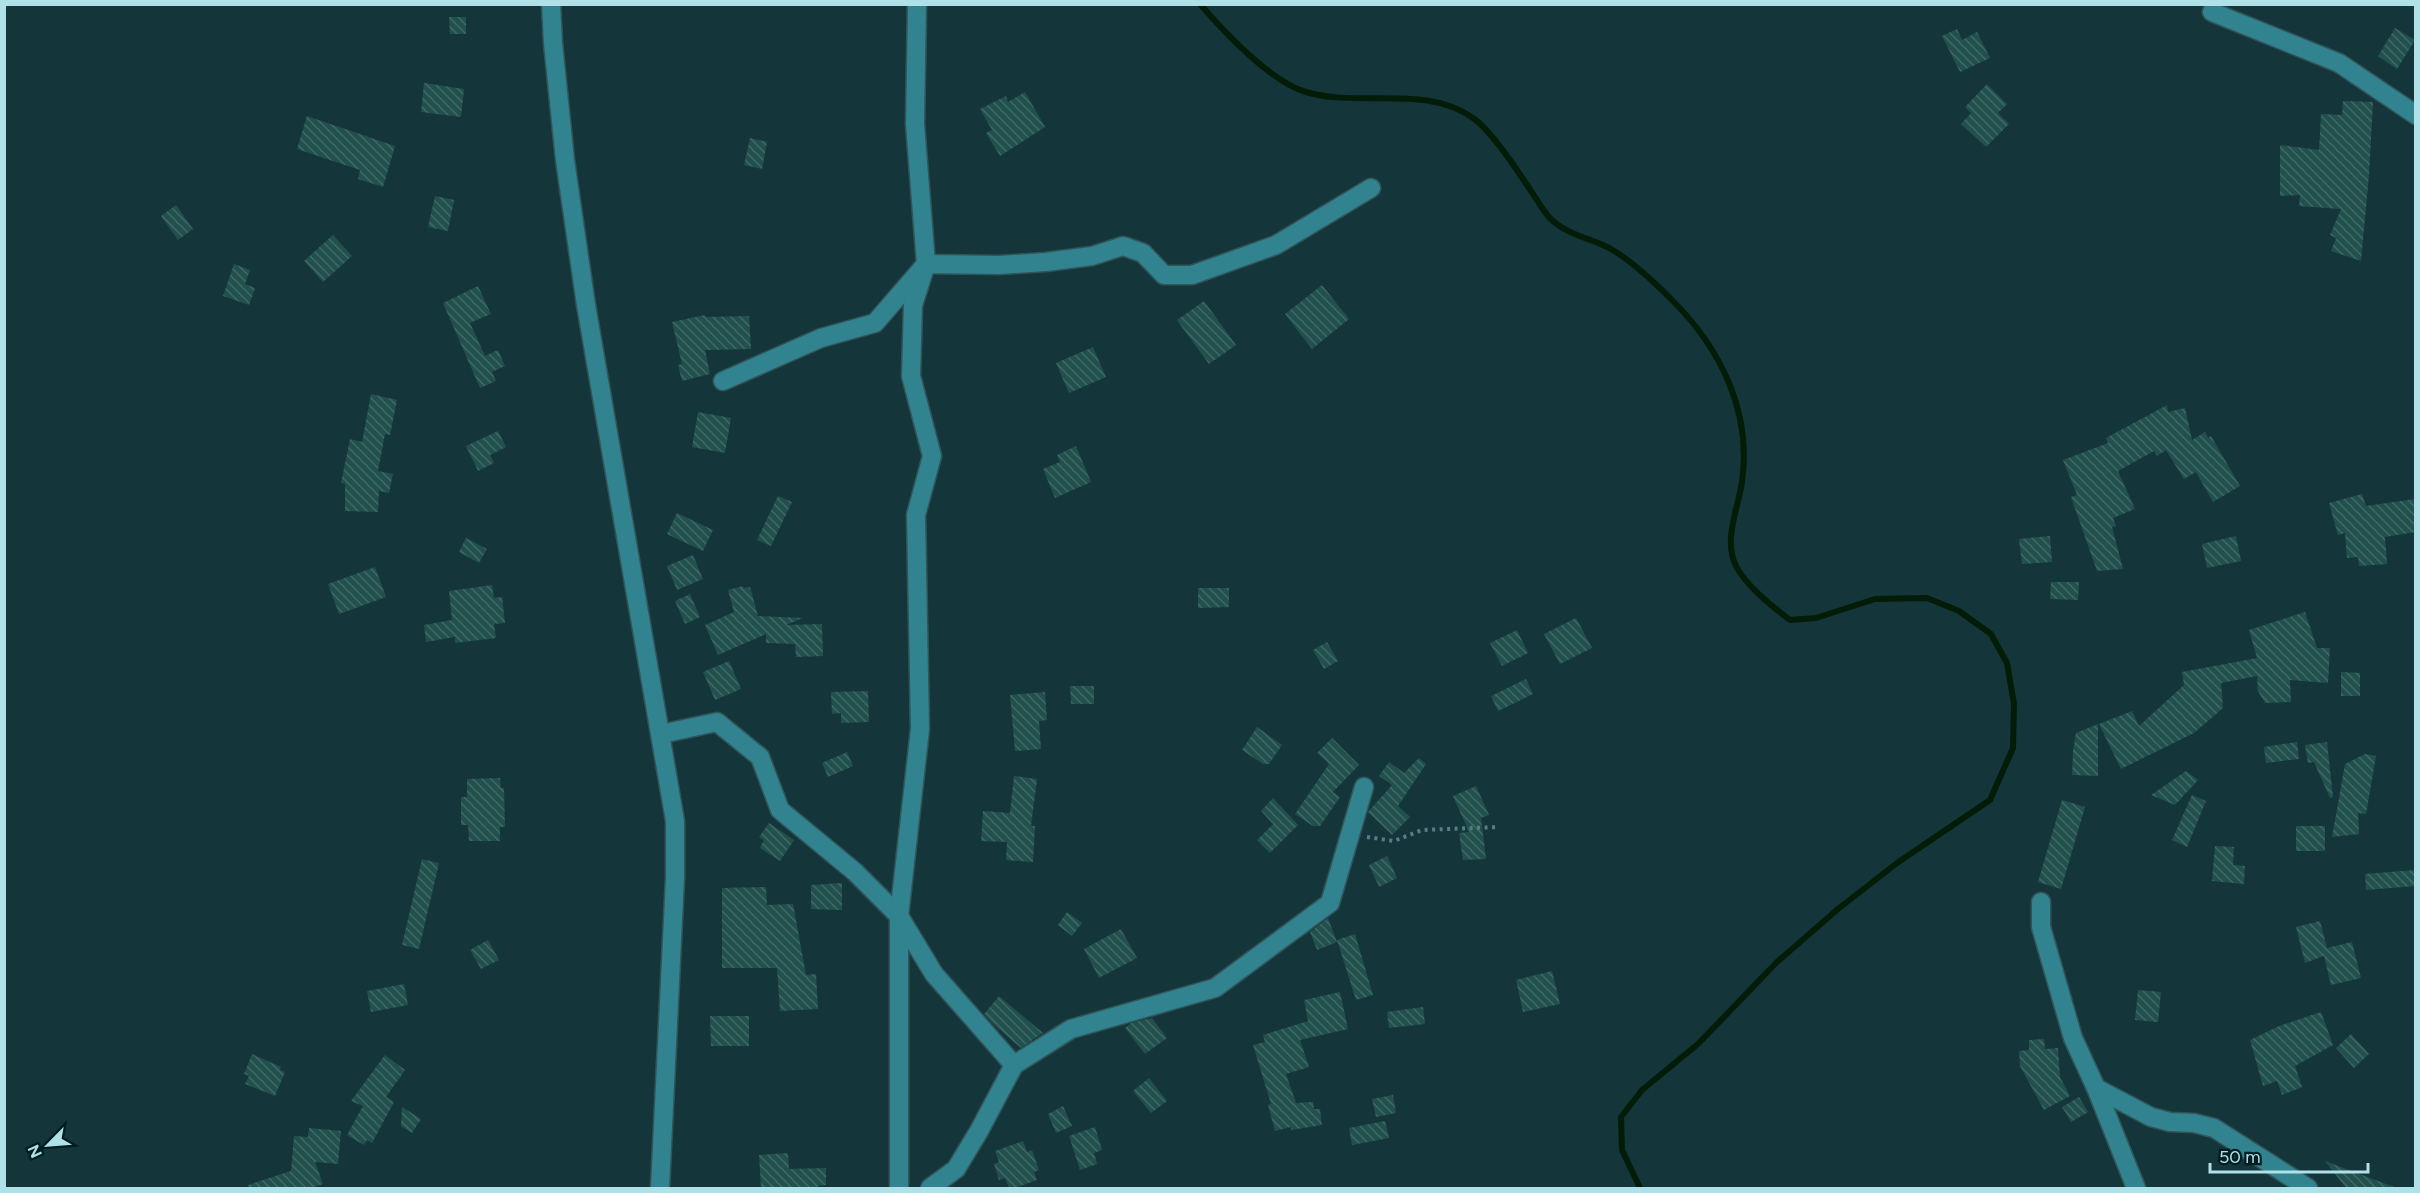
<svg xmlns="http://www.w3.org/2000/svg" width="2420" height="1193" font-family="Figtree,sans-serif">
	<defs>
		<pattern id="building-back-hatch" width="6" height="6" patternUnits="userSpaceOnUse" patternTransform="scale(1.5)"><rect width="6" height="6" fill="#21504d"/><path d="M-1 5l2 2M0 0l6 6M5-1l2 2" fill="none" stroke="#3f6967"/></pattern>
	</defs>
	<rect width="100%" height="100%" fill="#14363b"/>
	<g fill="none" stroke-linecap="round" stroke-linejoin="round">
		<!-- stream -->
		<path stroke="#021c08" stroke-width="6" d="M1200 4C1224 32 1271 82 1306 92 1360 108 1426 84 1473 118 1493 132 1521 176 1535 197 1540 204 1545 214 1552 220 1569 236 1592 238 1611 249 1632 261 1653 281 1670 298 1720 347 1752 411 1742 482 1738 509 1723 540 1736 566 1747 587 1772 606 1790 620L1816 618 1875 599 1927 598 1959 611 1991 634 2007 663 2014 704 2013 748 1990 800 1897 863 1838 909 1777 962 1698 1044 1642 1090 1621 1117 1622 1150 1640 1188"/>
	</g>
	<!-- building -->
	<g fill="url(#building-back-hatch)">
		<polygon points="449,17 466,17 466,34 450,34"/>
		<polygon points="2395,28 2415,40 2397,69 2378,56"/>
		<polygon points="1957,29 1962,40 1977,32 1990,58 1960,72 1942,36"/>
		<polygon points="424,83 464,89 461,117 421,112"/>
		<polygon points="1987,84 2007,104 1998,113 2009,124 1986,147 1961,124 1971,113 1965,107"/>
		<polygon points="1025,92 1045,127 1000,156 986,133 992,130 980,109 1006,96 1008,102"/>
		<polygon points="2343,101 2373,102 2369,175 2361,261 2331,251 2336,238 2330,235 2341,209 2299,206 2300,195 2280,196 2280,145 2319,150 2321,114 2342,115"/>
		<polygon points="307,116 395,146 383,187 358,179 360,170 297,149"/>
		<polygon points="750,138 767,142 762,169 744,165"/>
		<polygon points="435,196 454,200 448,231 428,227"/>
		<polygon points="176,205 193,229 178,240 161,216"/>
		<polygon points="333,235 352,256 323,282 304,261"/>
		<polygon points="234,264 250,270 245,284 255,288 249,305 223,296"/>
		<polygon points="1322,285 1349,319 1312,349 1285,314"/>
		<polygon points="478,286 491,314 470,323 485,356 498,350 505,366 492,372 496,381 480,388 443,303"/>
		<polygon points="1204,301 1236,345 1209,364 1177,320"/>
		<polygon points="705,315 705,317 749,316 751,349 705,350 710,374 682,381 678,365 682,364 672,322"/>
		<polygon points="1093,347 1106,377 1069,393 1056,363"/>
		<polygon points="371,394 397,400 390,435 385,434 378,471 393,474 389,493 379,491 378,512 345,511 345,484 341,483 350,439 362,442"/>
		<polygon points="2167,405 2168,412 2185,408 2192,440 2205,432 2208,438 2211,436 2240,486 2213,502 2196,472 2184,479 2166,450 2157,456 2154,451 2118,471 2135,509 2113,518 2116,526 2112,527 2123,569 2097,571 2071,497 2077,495 2063,460 2108,443 2106,438"/>
		<polygon points="698,412 731,418 725,453 692,447"/>
		<polygon points="498,431 506,447 490,455 494,463 478,471 466,446"/>
		<polygon points="1076,446 1091,482 1055,498 1043,469 1060,462 1057,455"/>
		<polygon points="2362,494 2366,506 2415,499 2415,532 2385,537 2387,564 2359,566 2358,557 2347,558 2345,533 2338,535 2329,503"/>
		<polygon points="778,496 792,502 771,546 757,540"/>
		<polygon points="677,513 713,530 703,551 667,534"/>
		<polygon points="2050,536 2052,562 2022,564 2019,539"/>
		<polygon points="2236,536 2241,561 2207,568 2202,544"/>
		<polygon points="466,538 487,549 479,563 459,552"/>
		<polygon points="693,555 703,579 677,590 667,566"/>
		<polygon points="375,567 386,597 339,614 328,584"/>
		<polygon points="2051,582 2079,582 2078,600 2050,599"/>
		<polygon points="492,585 494,598 502,597 505,623 494,624 496,638 455,643 455,637 426,642 424,625 452,620 449,591"/>
		<polygon points="743,586 744,588 750,587 758,616 803,618 786,625 822,624 823,656 796,657 795,644 766,643 766,634 718,655 705,625 734,612 728,590"/>
		<polygon points="1198,588 1229,588 1229,607 1198,608"/>
		<polygon points="690,594 700,617 685,624 675,601"/>
		<polygon points="2305,612 2317,648 2330,648 2328,683 2290,680 2291,702 2265,703 2258,691 2257,676 2221,683 2223,708 2194,733 2121,769 2099,724 2132,711 2139,726 2184,685 2182,672 2257,658 2249,630"/>
		<polygon points="1576,618 1592,648 1560,664 1544,634"/>
		<polygon points="1517,630 1528,653 1502,666 1490,643"/>
		<polygon points="1327,642 1338,661 1324,669 1313,650"/>
		<polygon points="729,661 741,689 715,700 703,672"/>
		<polygon points="2341,672 2360,673 2360,696 2341,696"/>
		<polygon points="1526,679 1533,694 1498,711 1491,696"/>
		<polygon points="1070,686 1094,686 1094,704 1071,704"/>
		<polygon points="868,691 869,722 841,723 841,713 832,714 831,692"/>
		<polygon points="1045,692 1047,720 1039,721 1041,749 1015,751 1010,695"/>
		<polygon points="2098,724 2098,776 2072,775 2073,751 2076,733"/>
		<polygon points="1257,727 1282,745 1269,764 1263,764 1242,750"/>
		<polygon points="1332,738 1359,765 1333,792 1340,797 1320,826 1313,826 1295,814 1329,764 1317,753"/>
		<polygon points="2297,742 2299,759 2266,763 2264,747"/>
		<polygon points="2327,742 2333,797 2330,798 2314,762 2308,763 2305,745"/>
		<polygon points="847,752 853,766 828,777 822,763"/>
		<polygon points="2365,754 2376,756 2366,814 2358,813 2359,834 2332,837 2345,764"/>
		<polygon points="1419,758 1426,764 1398,806 1410,817 1392,835 1368,812 1392,785 1379,776 1389,762 1404,773"/>
		<polygon points="2186,771 2198,780 2175,805 2151,795"/>
		<polygon points="1014,776 1037,779 1031,826 1035,826 1033,862 1006,860 1007,842 981,841 983,811 1010,813"/>
		<polygon points="500,778 501,788 504,788 505,827 500,827 500,841 469,841 468,825 461,825 461,797 467,797 467,779"/>
		<polygon points="1476,786 1489,815 1481,818 1486,859 1463,860 1459,833 1469,832 1453,796"/>
		<polygon points="2192,795 2206,801 2187,847 2172,840"/>
		<polygon points="1273,798 1298,825 1270,853 1257,840 1273,824 1261,811"/>
		<polygon points="2062,800 2085,807 2061,889 2038,882"/>
		<polygon points="769,823 794,840 780,861 760,848 764,840 759,837"/>
		<rect x="2296" y="826" width="29" height="25"/>
		<polygon points="2215,846 2234,847 2233,865 2245,866 2244,884 2212,881"/>
		<polygon points="1387,856 1397,878 1379,887 1369,865"/>
		<polygon points="422,859 439,863 419,949 402,945"/>
		<polygon points="2415,870 2415,886 2366,890 2365,874"/>
		<polygon points="842,883 842,910 811,909 811,885"/>
		<polygon points="766,887 767,905 793,904 806,975 816,974 818,1009 780,1011 777,968 722,968 722,888"/>
		<polygon points="1067,912 1082,923 1072,936 1058,925"/>
		<polygon points="1328,918 1337,942 1317,950 1310,932"/>
		<polygon points="2320,921 2327,948 2352,942 2361,978 2331,985 2324,956 2305,963 2296,927"/>
		<polygon points="1121,929 1137,958 1099,978 1084,949"/>
		<polygon points="1355,934 1373,995 1356,1000 1337,940"/>
		<polygon points="488,940 499,960 481,969 470,950"/>
		<polygon points="1552,971 1560,1004 1523,1012 1516,980"/>
		<polygon points="404,984 408,1005 371,1012 367,991"/>
		<polygon points="2138,990 2161,992 2158,1022 2135,1020"/>
		<polygon points="1340,992 1348,1029 1300,1040 1309,1067 1286,1074 1296,1103 1313,1102 1314,1109 1320,1109 1322,1125 1291,1130 1291,1127 1275,1131 1268,1105 1271,1104 1253,1045 1265,1042 1263,1035 1308,1021 1304,1000"/>
		<polygon points="999,996 1043,1033 1041,1034 1021,1048 993,1024 984,1014"/>
		<polygon points="1423,1007 1425,1024 1389,1028 1387,1012"/>
		<polygon points="2321,1012 2333,1045 2295,1066 2302,1087 2282,1095 2277,1081 2263,1086 2250,1040 2279,1026"/>
		<polygon points="710,1016 749,1016 749,1046 711,1046"/>
		<polygon points="1152,1018 1167,1038 1145,1054 1125,1028 1131,1023"/>
		<polygon points="2351,1034 2369,1054 2354,1068 2336,1048"/>
		<polygon points="2044,1039 2045,1049 2058,1048 2060,1077 2070,1096 2044,1110 2020,1066 2019,1051 2029,1050 2029,1040"/>
		<polygon points="252,1054 281,1067 280,1070 285,1072 275,1096 245,1084 249,1076 244,1074"/>
		<polygon points="385,1055 405,1070 386,1097 394,1102 372,1143 367,1140 364,1145 347,1135 363,1106 351,1101"/>
		<polygon points="1149,1078 1167,1101 1151,1113 1133,1091"/>
		<polygon points="1393,1095 1396,1113 1376,1117 1372,1099"/>
		<polygon points="2079,1097 2088,1112 2071,1122 2062,1107"/>
		<polygon points="1063,1106 1072,1126 1056,1133 1048,1114"/>
		<polygon points="402,1107 421,1119 412,1133 401,1126"/>
		<polygon points="1385,1121 1389,1138 1352,1145 1349,1128"/>
		<polygon points="1095,1127 1102,1150 1094,1153 1097,1164 1080,1170 1069,1136"/>
		<polygon points="309,1128 341,1131 338,1164 315,1162 323,1184 311,1188 249,1188 248,1185 291,1171 294,1136 308,1137"/>
		<polygon points="1023,1141 1027,1152 1032,1150 1039,1170 1034,1172 1037,1180 1015,1188 1009,1188 1005,1178 999,1180 994,1164 999,1162 995,1151"/>
		<polygon points="788,1153 789,1169 826,1168 826,1185 818,1186 818,1188 761,1188 759,1155"/>
		<polygon points="2325,1161 2394,1187 2394,1188 2346,1188"/>
	</g>
	<g fill="none" stroke-linecap="round" stroke-linejoin="round">
		<!-- minor casing -->
		<g stroke="#315459" stroke-width="21">
			<g id="minor">
				<polyline points="2212,12 2339,63 2416,115"/>
				<polyline points="723,381 821,338 875,323 926,264 999,265 1046,262 1092,256 1123,246 1143,253 1164,275 1192,275 1276,245 1371,188"/>
				<polyline points="661,734 717,722 760,757 780,810 855,872 899,916 934,974 1014,1065"/>
				<polyline points="2041,902 2041,927 2073,1038 2096,1088 2136,1188"/>
				<polyline points="2096,1088 2151,1117 2170,1122 2194,1123 2214,1128 2308,1188"/>
				<polyline points="899,1188 899,916 920,729 916,515 932,456 911,376 913,305 926,264 915,124 917,4"/>
				<polyline points="930,1188 956,1169 979,1131 1014,1065 1071,1029 1215,988 1330,903 1364,787"/>
			</g>
		</g>
		<!-- secondary casing -->
		<g stroke="#315459" stroke-width="21">
			<polyline id="secondary" points="551,4 553,43 565,160 586,305 675,821 675,878 660,1188"/>
		</g>
		<!-- path -->
		<polyline stroke="#567e84" stroke-width="4" stroke-dasharray="3 4.5" stroke-linecap="butt" points="1367,837 1394,841 1422,830 1499,827"/>
		<!-- minor -->
		<use href="#minor" stroke="#30838f" stroke-width="18"/>
		<!-- secondary -->
		<use href="#secondary" stroke="#30838f" stroke-width="18"/>
	</g>
	<!-- border -->
	<rect width="2420" height="1193" fill="none" stroke="#b0e0e8" stroke-width="12"/>
	<!-- north arrow -->
	<g transform="translate(48 1145) rotate(245)" stroke="#001d22" stroke-width="4.5" paint-order="stroke">
	<path d="M0-4.5L10 22L0 15L-10 22Z" fill="#b0e0e8"/>
	<text y="-9" font-size="16" font-weight="bold" text-anchor="middle" fill="#b0e0e8">N</text>
	</g>
	<!-- scale -->
	<path d="M2210 1163v9h158v-9" fill="none" stroke="#b0e0e8" stroke-width="3"/>
	<text x="2219" y="1163" font-size="18" fill="#b0e0e8" stroke="#001d22" stroke-width="4.5" paint-order="stroke">50 m</text>
</svg>
